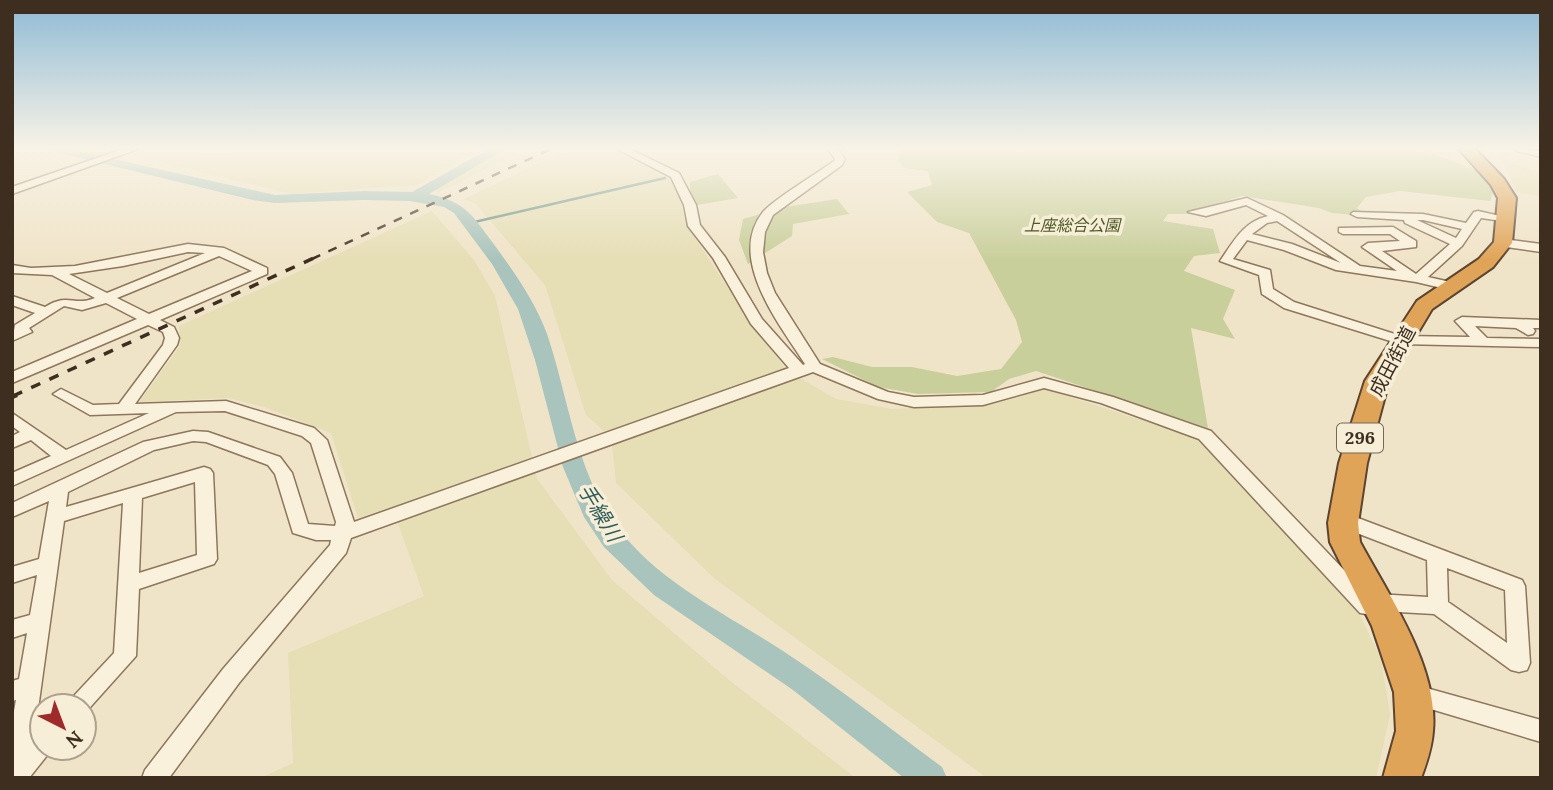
<svg xmlns="http://www.w3.org/2000/svg" width="1553" height="790" font-family="Lora,'Noto Sans JP',serif">
	<rect width="100%" height="100%" fill="#f0e4c8"/>
	<!-- farmland -->
	<g fill="#e6deb5">
		<polygon points="148,149 193,149 209,153 290,149 479,149 418,185 291,194 131,155"/>
		<polygon points="504,149 526,149 439,192 435,190"/>
		<polygon points="569,149 616,149 653,167 669,179 676,186 686,224 751,323 785,368 779,372 605,432 586,415 545,285 476,204 464,199"/>
		<polygon points="1500,156 1541,174 1541,196 1517,192"/>
		<polygon points="432,211 474,260 495,296 537,479 612,580 729,680 856,778 260,778 293,763 288,653 424,596 392,507 358,518 331,433 264,407 229,398 139,402 180,346 179,326"/>
		<polygon points="798,377 836,399 891,409 994,404 1045,389 1197,438 1358,611 1381,659 1390,715 1376,778 987,778 715,579 616,483 612,445"/>
	</g>
	<!-- green -->
	<g fill="#c9cf9b">
		<polygon points="901,149 1421,149 1481,172 1493,193 1490,201 1400,191 1366,197 1357,208 1367,216 1332,213 1319,208 1242,196 1186,214 1168,214 1163,221 1213,229 1220,253 1194,256 1184,271 1235,290 1223,319 1235,339 1191,328 1208,428 1036,371 1009,379 991,392 918,394 878,387 822,359 833,357 872,367 912,367 957,376 1001,369 1022,342 1016,320 969,233 937,222 907,192 932,185 928,171 904,168 898,160"/>
		<polygon points="718,174 738,198 697,205 690,194 690,182"/>
		<polygon points="837,199 849,214 793,224 792,236 748,264 739,240 743,219 785,207"/>
	</g>
	<g fill="none" stroke-linecap="round" stroke-linejoin="round">
		<!-- stream -->
		<polyline stroke="#6f938a" stroke-width="2.5" points="470,223 665,178"/>
		<!-- river -->
		<path fill="#a9c4bc" fill-rule="evenodd" d="M43 149H68L275 195 364 191 412 192 489 149H505L429 194C466 202 472 215 493 243 514 272 535 301 547 334 567 393 574 457 606 510 646 579 729 614 792 657 843 691 892 730 942 767L947 778H904L793 690 654 595 604 547 584 517 563 467 535 360 518 309 492 264 454 213 444 207 410 201 364 200 275 203 253 200Z"/>
		<!-- minor casing -->
		<g stroke="#8d765c" stroke-width="3">
			<g id="minor">
				<polygon points="123,149 138,149 12,194 12,187"/>
				<path d="M617 149H630L679 173 696 205 700 225 725 257 762 319 803 365 805 364C780 325 726 258 763 212 774 199 818 173 834 161L835 159 828 149H838L845 159 842 165 773 215 765 232 763 252 767 273 775 293 820 364 888 392 914 397 983 395 1044 378 1113 397 1211 431 1369 596 1376 594 1428 597 1427 560 1336 525 1334 520 1336 515H1350L1522 580 1525 586 1530 663 1527 670 1519 672 1511 670 1434 614 1381 611 1372 615 1360 613 1199 439 1101 403 1044 388 983 405 914 407 878 399 813 372 351 538 346 553 239 683 169 778H142L145 770 223 669 330 545 331 540H316L293 533 275 474 268 465 206 442 193 441 154 450 68 492 66 507 204 467 210 469 213 473 217 559 214 564 139 589 136 656 84 714V706H67L71 699 114 653 123 503 64 521 34 738 42 735V748H53L29 778H12V722L16 700 12 701V681L19 679 27 633 12 638V620L30 615 37 575 12 583V567L39 559 49 501 12 517V503L143 442 193 431 208 432 280 457 292 473 308 524 335 526 336 522 311 443 302 436 225 411 176 412 12 486V473L51 456 31 440 12 448V436L20 432 12 426V413L66 450 149 413 90 415 53 394 61 389 93 405 119 404 163 345 165 338 163 332 148 325 12 383V372L137 319 106 303 82 310 64 306 29 328 32 332 12 341 15 325 35 313 12 305V296L45 307C69 292 73 307 95 298L52 275 12 273V265L31 268 75 266 188 244 224 248 267 268V274L160 320 174 327 179 338 177 345 135 404 226 401 314 428 327 440 354 522 789 368 751 324 713 258 688 226 684 205 671 177ZM188 252 205 253 107 293 69 274 123 266ZM219 256 252 271 149 314 117 298ZM195 482 197 555 139 573 142 498ZM1447 568 1505 590 1507 643 1448 602Z"/>
				<polygon points="1515,149 1541,151 1541,157 1517,151"/>
				<path d="M1247 198 1283 215 1360 266 1397 271 1362 247 1368 243 1400 241 1390 234H1343L1339 232V228L1393 227 1416 241V247L1382 251 1416 274 1450 244 1405 223 1404 220 1357 217 1351 214 1353 212 1423 214 1466 223 1474 212 1478 211 1509 218V222L1481 218 1462 246 1428 277 1455 283 1457 286 1450 290 1416 282 1336 270 1284 250 1247 240 1233 259 1270 270 1273 289 1294 302 1401 336 1470 337 1455 321 1462 317 1541 320V328H1533L1535 331 1533 334 1528 335 1516 328 1475 326 1487 338 1541 339V347L1400 344 1284 308 1262 294 1259 275 1220 261C1234 241 1243 222 1268 216L1246 205 1206 216 1188 212ZM1417 220H1423L1462 229 1456 238ZM1277 221 1341 263 1292 244 1252 234 1267 223Z"/>
				<polygon points="1503,239 1541,244 1541,252 1499,246 1499,240"/>
				<polygon points="1412,684 1541,720 1541,742 1404,701 1401,694 1404,687"/>
			</g>
		</g>
		<!-- highway casing -->
		<g stroke="#5b4430" stroke-width="4">
			<path id="highway" d="M1459 149H1475L1504 179 1516 198 1512 243 1493 267 1432 309 1389 381 1367 463 1358 523 1360 542C1389 596 1439 667 1433 731 1432 747 1427 762 1421 778H1383L1396 731 1394 692 1372 626 1330 542 1328 523 1339 463 1365 381 1417 301 1479 259 1494 242 1498 198 1491 185Z"/>
		</g>
		<!-- minor -->
		<use href="#minor" fill="#faf1dc" fill-rule="evenodd"/>
		<!-- highway -->
		<use href="#highway" fill="#e0a458" fill-rule="evenodd"/>
		<!-- rail-far2 -->
		<polyline stroke="#3d2e20" stroke-width="2.5" stroke-dasharray="9 9" stroke-linecap="butt" points="312,259 551,149"/>
		<!-- rail-far1 -->
		<polyline stroke="#3d2e20" stroke-width="3.5" stroke-dasharray="10 10" stroke-linecap="butt" points="13,396 316,257"/>
		<!-- rail -->
		<polyline stroke="#3d2e20" stroke-width="4.5" stroke-dasharray="14 14" stroke-linecap="butt" points="12,397 17,395"/>
	</g>
	<!-- sky -->
	<linearGradient id="sky" x2="0" y2="1"><stop stop-color="#8fbad6"/><stop offset="0.57" stop-color="#f8f3e6"/><stop offset="1" stop-color="#f8f3e6" stop-opacity="0"/></linearGradient>
	<rect width="1553" height="260" fill="url(#sky)"/>
	<g text-anchor="middle" stroke-width="7" stroke-linejoin="round" paint-order="stroke">
		<!-- far-park labels -->
		<g font-size="16" font-style="italic" fill="#4d5a26" stroke="#f7eed8">
			<text x="1072" y="231">上座総合公園</text>
		</g>
		<!-- shield labels -->
		<rect fill="#f7eed8" stroke="#756857" stroke-width="2" x="1337" y="423.5" width="46" height="29" rx="5"/>
		<g font-size="18" font-weight="bold" fill="#3d2e20">
			<text x="1360" y="444">296</text>
		</g>
		<!-- street labels -->
		<g font-size="19" fill="#3d2e20" stroke="#f7eed8">
			<text transform="translate(1392 361) rotate(-62)" y="7">成田街道</text>
		</g>
		<!-- water labels -->
		<g font-size="21" font-style="italic" fill="#2f5d5a" stroke="#f7eed8">
			<text transform="translate(600 513) rotate(59)" y="7">手繰川</text>
		</g>
	</g>
	<!-- border -->
	<rect width="1553" height="790" fill="none" stroke="#3d2e20" stroke-width="28"/>
	<!-- north arrow -->
	<g transform="translate(63 727) rotate(138)"><circle r="33" fill="#f7eed8" stroke="#ada18e" stroke-width="2"/>
	<path d="M0-5L12 26L0 18L-12 26Z" fill="#9e2a2b"/>
	<text y="-10" font-size="19" font-weight="bold" text-anchor="middle" fill="#3d2e20">N</text>
	</g>
</svg>
